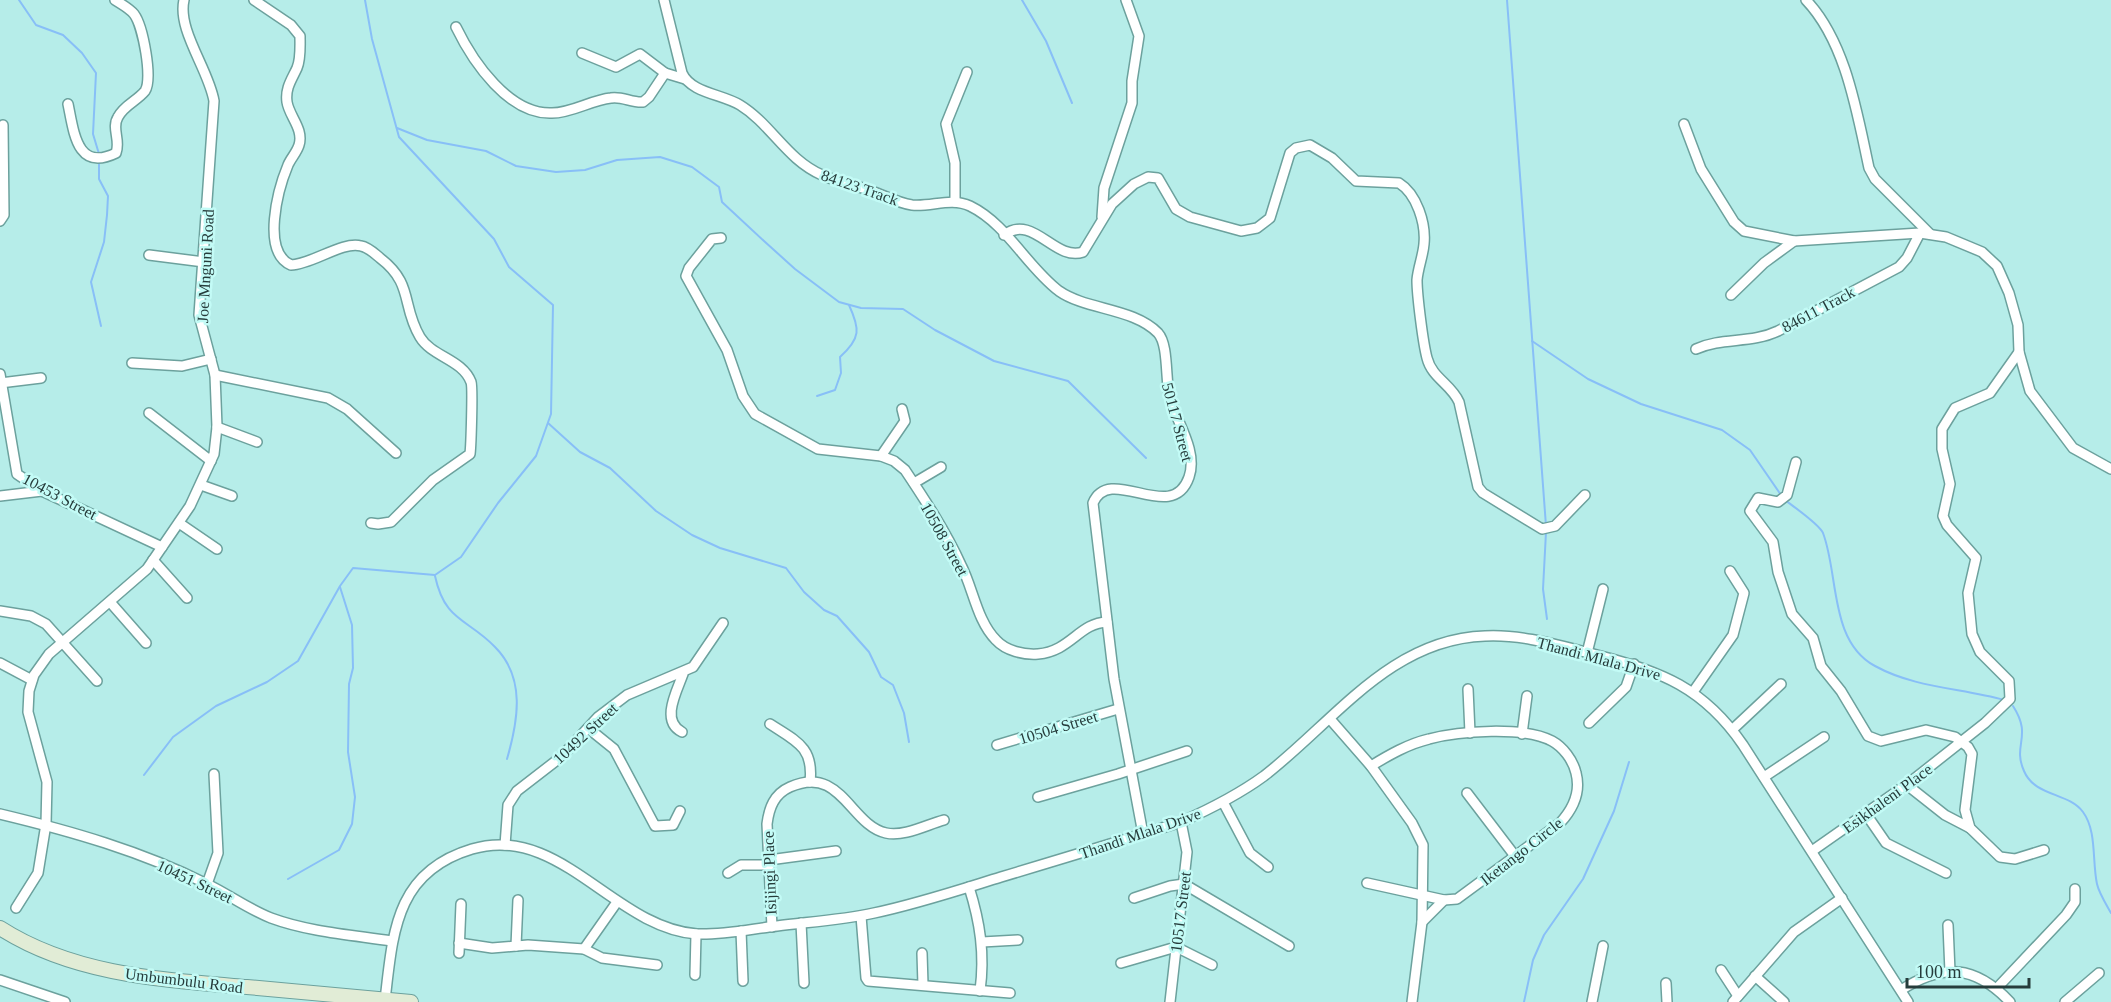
<svg xmlns="http://www.w3.org/2000/svg" width="2111" height="1002" font-family="'Times New Roman',serif">
	<rect width="100%" height="100%" fill="#b6ede9"/>
	<g fill="none" stroke-linecap="round" stroke-linejoin="round">
		<!-- stream -->
		<g stroke="#88bff7" stroke-width="2">
			<polyline points="19,0 36,25 63,35 82,53 96,73 93,134 99,154"/>
			<polyline points="1022,0 1046,41 1072,103"/>
			<polyline points="1507,0 1546,526"/>
			<polyline points="397,128 427,140 486,151 516,166 556,172 585,170 617,160 660,157 692,167 719,187 722,202 764,241 795,269 839,302 861,308 903,309 935,330 994,361 1068,381 1146,458"/>
			<polyline points="99,160 99,179 108,196 107,215 104,242 91,282 101,326"/>
			<polyline points="1532,341 1588,379 1641,404 1722,430 1750,450 1781,495"/>
			<path d="M817 396 835 390 841 373 840 357C861 338 860 329 849 305"/>
			<polyline points="548,423 580,452 610,468 656,511 692,535 720,548 786,568 804,592 824,610 837,616 869,652 881,677 893,685 904,713 909,742"/>
			<path d="M1785 500C1794 507 1819 524 1823 533 1839 575 1829 641 1875 666 1915 688 1961 688 2004 700"/>
			<polyline points="1546,532 1543,589 1547,619"/>
			<path d="M435 576C445 622 467 618 495 647 526 678 518 721 507 759"/>
			<path d="M2013 706C2033 737 2012 744 2024 771 2035 797 2068 792 2083 812 2097 831 2092 861 2097 884 2099 893 2106 904 2111 913"/>
			<polyline points="144,775 173,737 216,706 267,682 298,661 340,586 353,568 435,575 461,557 498,503 536,456 551,414 553,305 509,267 494,239 399,137 372,39 365,0"/>
			<polyline points="288,879 339,850 352,824 355,797 348,752 349,684 353,668 352,625 340,587"/>
			<polyline points="1524,1002 1533,960 1544,935 1583,879 1614,811 1629,762"/>
		</g>
		<!-- minor casing -->
		<g stroke="#6ca19d" stroke-width="12">
			<g id="minor">
				<path d="M254 0 291 25 300 36C300 45 301 59 297 68 292 79 285 88 287 102 289 116 304 129 299 145 297 152 291 158 288 165 278 189 261 252 291 265 313 264 342 241 361 246 368 247 374 253 380 258 414 284 401 305 420 337 432 357 462 359 471 382 473 387 471 446 470 454L433 480 391 522 378 524 371 523"/>
				<path d="M664 0 682 73C691 93 722 94 740 105 771 124 787 160 822 175 837 182 854 185 869 190 883 195 898 203 912 205 932 207 951 197 970 206 1007 224 1027 267 1059 291 1086 310 1134 308 1158 333 1169 345 1165 381 1170 399 1177 422 1198 452 1189 477 1172 526 1110 463 1093 503L1114 679 1143 834"/>
				<path d="M1806 0C1846 42 1857 113 1869 168L1875 179 1930 234"/>
				<path d="M456 27C473 62 509 115 552 113 572 113 591 100 611 98 622 96 632 103 643 102L649 97 665 73"/>
				<polyline points="582,53 616,67 640,54 665,73 685,79"/>
				<path d="M68 104C74 133 77 172 116 153 121 140 111 128 118 117 124 105 137 101 145 91 153 79 143 26 134 14 129 8 121 4 115 0"/>
				<polyline points="1684,124 1701,169 1734,222 1744,231 1794,241 1920,233 1946,237 1982,252 1997,266 2009,293 2018,325 2019,352 2030,391 2073,448 2111,469"/>
				<polyline points="955,202 955,163 946,124 967,72"/>
				<polyline points="1102,217 1104,188 1132,103 1132,81 1139,36 1126,0"/>
				<polyline points="0,221 4,215 3,125"/>
				<path d="M1004 235C1033 213 1055 262 1083 252L1112 204 1134 184 1148 177 1158 178 1176 209 1190 217 1241 231 1257 228 1270 218 1290 153 1296 148 1310 145 1332 158 1356 181 1399 183C1417 194 1426 224 1424 244 1423 256 1418 268 1417 280 1417 295 1423 343 1427 358 1432 378 1451 384 1459 402L1478 487 1483 493 1542 529 1555 526 1585 495"/>
				<path d="M721 238 712 239 689 268 686 276 727 350 743 396 755 414 818 449 881 456 894 461 905 470C925 500 946 532 961 565 973 588 977 621 996 640 1006 651 1024 655 1038 654 1071 651 1079 623 1107 622"/>
				<polyline points="149,255 204,262"/>
				<polyline points="1731,295 1764,263 1794,241"/>
				<path d="M1696 349C1722 337 1751 344 1778 331L1899 267 1907 258 1920 233"/>
				<polyline points="132,363 182,366 211,359"/>
				<polyline points="0,374 17,474 42,491 162,547"/>
				<polyline points="215,375 328,398 347,409 396,453"/>
				<polyline points="0,383 41,378"/>
				<polyline points="149,413 211,461"/>
				<polyline points="217,427 257,442"/>
				<polyline points="881,456 905,421 902,409"/>
				<polyline points="1796,462 1787,495 1778,502 1758,498 1750,511 1773,542 1778,572 1792,614 1813,638 1821,666 1841,691 1868,736 1881,741 1926,730 1955,737 1968,747 1972,754 1965,810 1970,828 2000,857 2015,859 2044,850"/>
				<polyline points="914,483 941,467"/>
				<polyline points="201,485 232,496"/>
				<polyline points="0,496 42,491"/>
				<polyline points="179,523 217,549"/>
				<polyline points="153,560 187,598"/>
				<polyline points="110,602 146,643"/>
				<polyline points="0,611 31,616 46,624 97,681"/>
				<polyline points="1587,653 1603,589"/>
				<polyline points="0,663 32,680"/>
				<polyline points="1468,689 1470,733"/>
				<polyline points="1693,692 1733,635 1744,593 1730,571"/>
				<polyline points="1330,719 1371,766 1412,823 1423,845 1422,922 1412,1002"/>
				<polyline points="1589,723 1626,687 1634,664"/>
				<path d="M770 724C796 741 814 747 810 782"/>
				<polyline points="588,728 614,749 655,826 673,825 680,811"/>
				<polyline points="1733,729 1781,684"/>
				<path d="M682 732C660 721 677 691 683 674"/>
				<polyline points="1522,734 1527,696"/>
				<polyline points="997,745 1118,709"/>
				<polyline points="1764,777 1824,737"/>
				<polyline points="1907,785 1945,815 1970,828"/>
				<polyline points="1467,793 1515,856"/>
				<polyline points="1038,797 1118,774 1187,751"/>
				<polyline points="1223,802 1250,853 1268,867"/>
				<path d="M0 814C71 831 141 851 207 884 228 894 248 909 271 918 309 932 352 935 392 941"/>
				<polyline points="1866,814 1886,843 1946,873"/>
				<polyline points="505,845 508,805 517,791 561,757 598,717 627,695 693,667 723,623"/>
				<polyline points="1812,851 1909,783 1985,723 2010,699 2009,681 1980,652 1972,634 1968,593 1976,558 1947,525 1943,516 1950,484 1942,449 1942,429 1955,408 1990,393 2019,352"/>
				<polyline points="769,860 836,851"/>
				<polyline points="728,873 741,865 769,865"/>
				<path d="M1367 883 1444 900 1457 899 1560 823C1573 809 1581 792 1576 773 1573 760 1563 747 1552 741 1524 726 1459 731 1429 739 1408 744 1389 755 1371 766"/>
				<polyline points="207,884 218,853 214,774"/>
				<path d="M969 887C980 922 985 954 980 991"/>
				<polyline points="1134,898 1170,886 1184,884 1289,946"/>
				<path d="M16 908 38 873 46 824 47 782 28 712 29 691 34 675 49 654 147 569 190 506 214 454 217 427 215 375 199 315 214 101C209 70 177 30 184 0"/>
				<polyline points="861,916 866,978 868,981 1010,993"/>
				<polyline points="1422,922 1444,900"/>
				<polyline points="801,923 804,983"/>
				<polyline points="1948,925 1950,972"/>
				<path d="M772 927 767 824C769 808 774 794 790 787 841 764 850 825 886 833 904 837 926 825 944 820"/>
				<polyline points="741,931 743,981"/>
				<polyline points="982,942 1018,940"/>
				<polyline points="459,943 492,948 528,945 584,949 602,958 657,965"/>
				<polyline points="516,946 518,900"/>
				<polyline points="584,949 617,902"/>
				<polyline points="459,953 461,904"/>
				<polyline points="922,953 923,985"/>
				<polyline points="1121,963 1176,947 1212,965"/>
				<polyline points="1721,970 1738,996"/>
				<polyline points="695,975 696,934"/>
				<polyline points="1755,976 1784,1002"/>
				<polyline points="0,980 65,1002"/>
				<polyline points="1666,983 1667,1002"/>
				<polyline points="1997,988 2066,915 2075,902 2075,889"/>
				<path d="M1901 990C1943 963 1975 965 2010 1002"/>
				<path d="M385 1000C393 933 395 872 472 849 560 823 614 928 697 934 724 935 751 929 777 926 809 922 842 920 874 913 917 904 959 890 1001 877 1061 859 1121 841 1181 822 1210 809 1238 795 1264 776 1334 722 1390 639 1485 636 1523 634 1560 646 1597 655 1661 671 1704 688 1743 745L1908 1002"/>
				<polyline points="1170,1002 1187,852 1181,822"/>
				<polyline points="1592,1002 1603,946"/>
				<polyline points="1733,1002 1794,932 1842,898"/>
				<polyline points="2065,1002 2099,973"/>
			</g>
		</g>
		<!-- secondary casing -->
		<g stroke="#6ca19d" stroke-width="16">
			<path id="secondary" d="M0 928C73 975 163 980 247 987 302 992 356 997 411 1002"/>
		</g>
		<!-- minor -->
		<use href="#minor" stroke="#fff" stroke-width="9"/>
		<!-- secondary -->
		<use href="#secondary" stroke="#e1ecd6" stroke-width="14"/>
	</g>
	<g text-anchor="middle" stroke-width="5" stroke-linejoin="round" paint-order="stroke">
		<!-- street labels -->
		<g font-size="16" fill="#263c3b" stroke="#c3fbf6">
			<text transform="translate(860 187) rotate(19)" y="6">84123 Track</text>
			<text transform="translate(205 266) rotate(-87)" y="6">Joe Mnguni Road</text>
			<text transform="translate(1818 309) rotate(-28)" y="6">84611 Track</text>
			<text transform="translate(1178 422) rotate(75)" y="6">50117 Street</text>
			<text transform="translate(60 496) rotate(28)" y="6">10453 Street</text>
			<text transform="translate(945 539) rotate(61)" y="6">10508 Street</text>
			<text transform="translate(1599 658) rotate(15)" y="6">Thandi Mlala Drive</text>
			<text transform="translate(1058 727) rotate(-17)" y="6">10504 Street</text>
			<text transform="translate(585 733) rotate(-43)" y="6">10492 Street</text>
			<text transform="translate(1887 798) rotate(-36)" y="6">Esikhaleni Place</text>
			<text transform="translate(1140 833) rotate(-19)" y="6">Thandi Mlala Drive</text>
			<text transform="translate(1521 851) rotate(-38)" y="6">Iketango Circle</text>
			<text transform="translate(769 873) rotate(-92)" y="6">Isijingi Place</text>
			<text transform="translate(195 881) rotate(25)" y="6">10451 Street</text>
			<text transform="translate(1180 912) rotate(-83)" y="6">10517 Street</text>
			<text transform="translate(184 980) rotate(7)" y="6">Umbumbulu Road</text>
		</g>
	</g>
	<!-- scale -->
	<path d="M1907 978v9h122v-9" fill="none" stroke="#263c3b" stroke-width="3"/>
	<text x="1916" y="978" font-size="18" fill="#263c3b" stroke="#c3fbf6" stroke-width="4.5" paint-order="stroke">100 m</text>
</svg>
